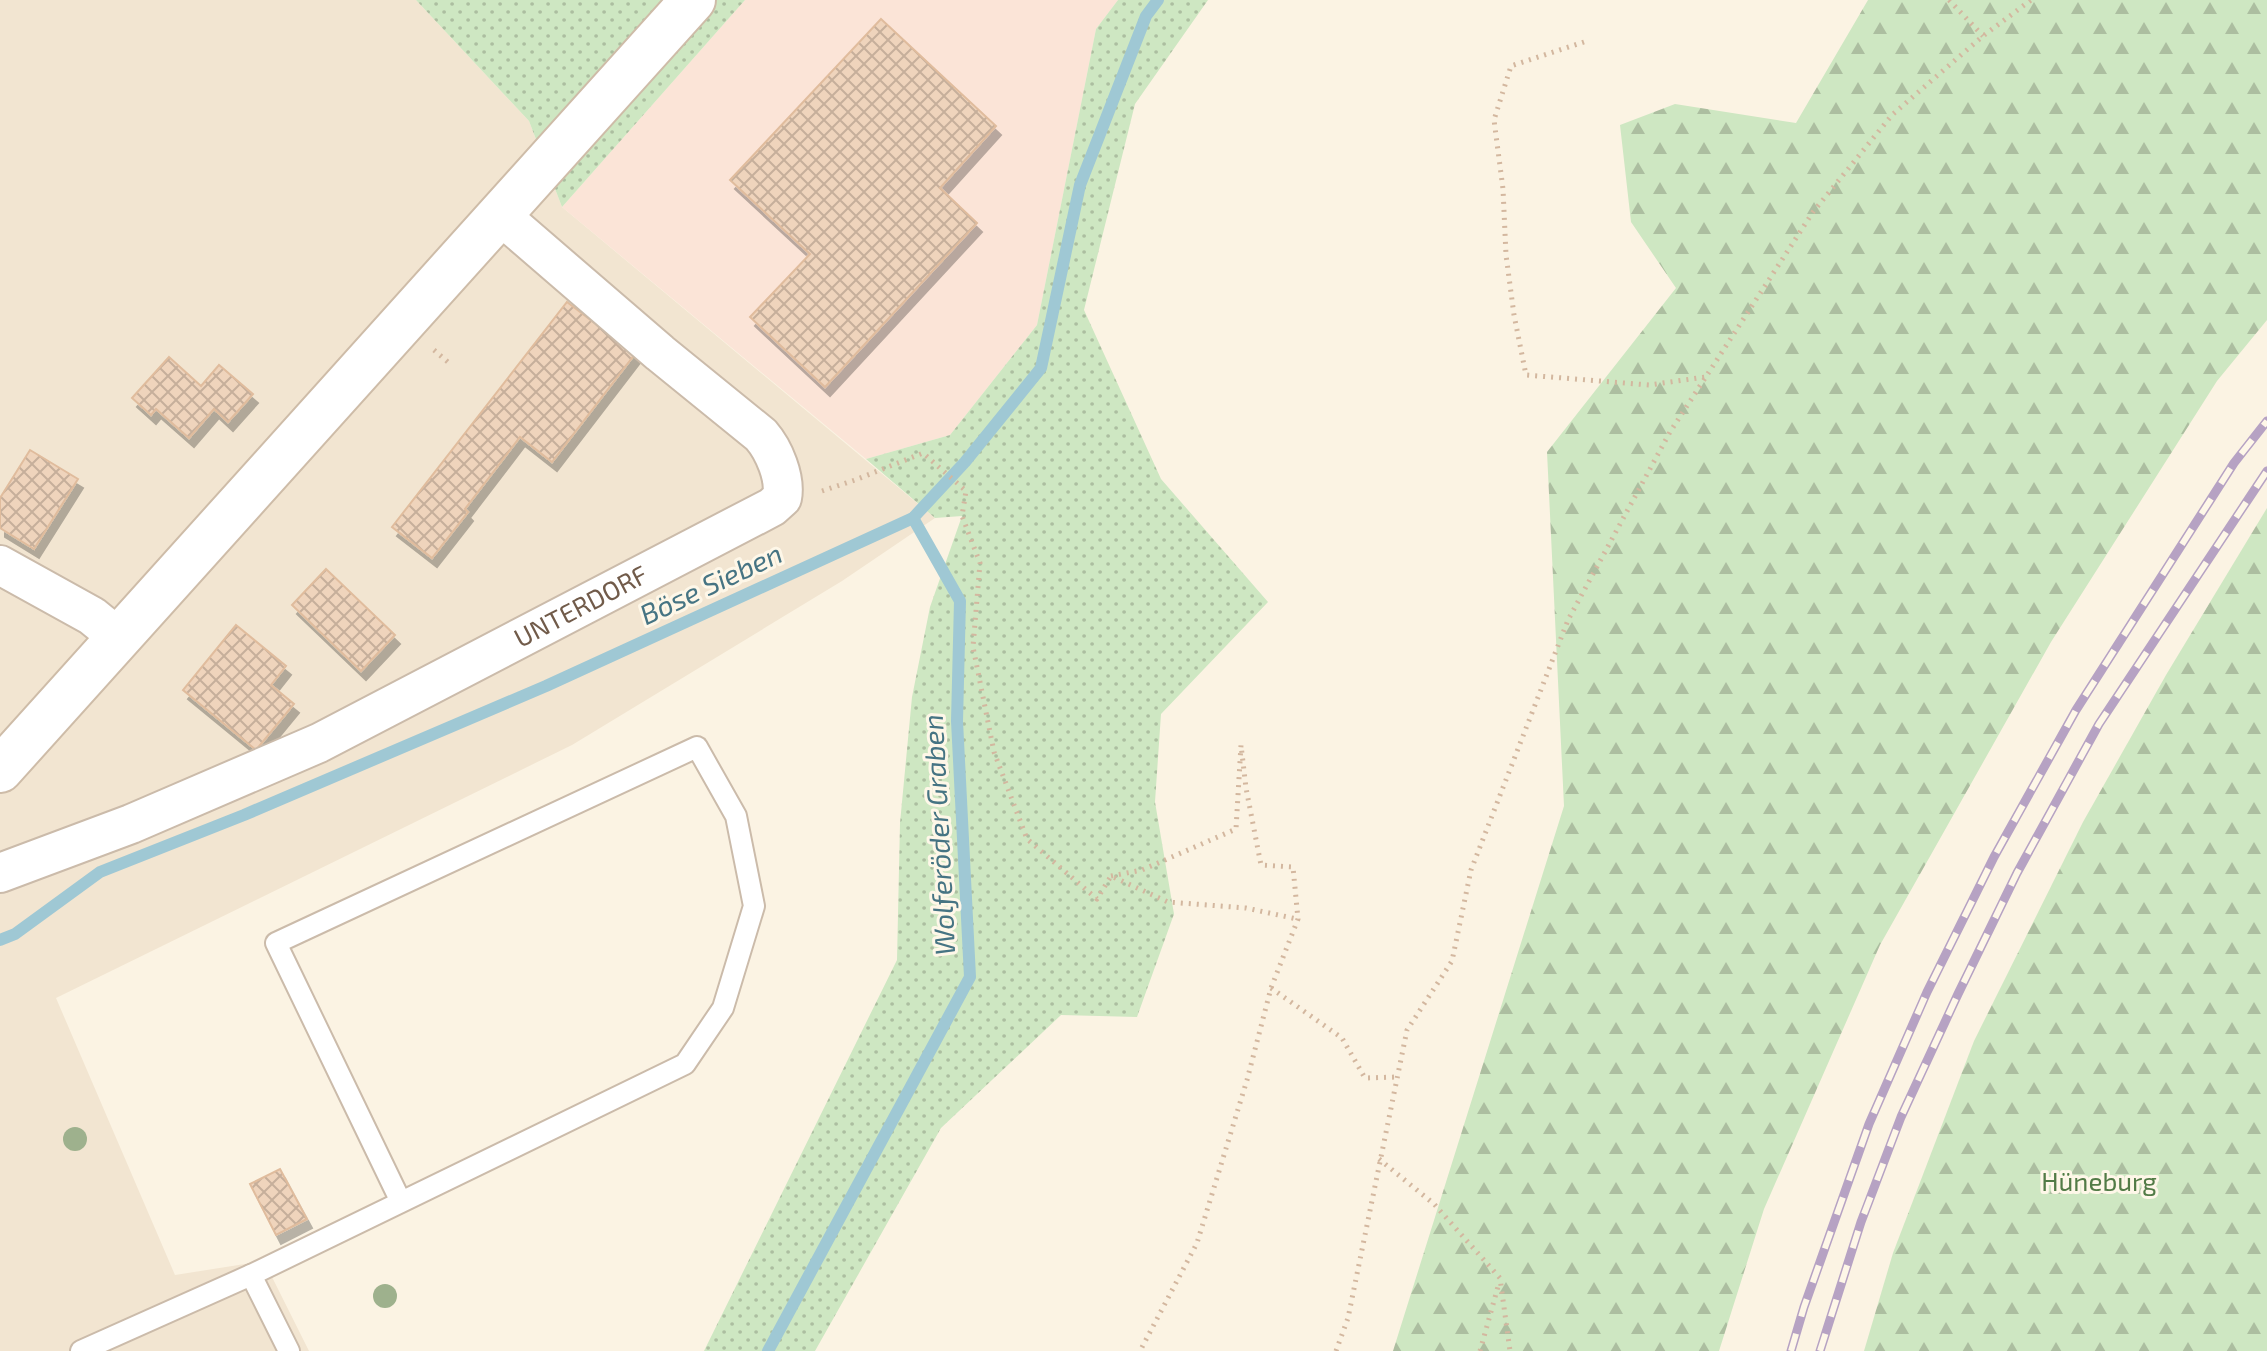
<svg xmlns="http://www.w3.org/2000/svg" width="2267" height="1351" font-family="'Exo 2',sans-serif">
	<defs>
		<pattern id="grass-dots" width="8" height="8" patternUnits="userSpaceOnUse" patternTransform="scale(2)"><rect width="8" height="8" fill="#cee7c2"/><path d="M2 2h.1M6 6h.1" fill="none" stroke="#acbea0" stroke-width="1.8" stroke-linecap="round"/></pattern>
		<pattern id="forest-firs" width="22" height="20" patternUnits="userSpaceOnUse" patternTransform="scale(2)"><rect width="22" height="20" fill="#cee7c2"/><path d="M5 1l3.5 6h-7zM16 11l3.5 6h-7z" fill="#acbea0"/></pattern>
		<pattern id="building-cross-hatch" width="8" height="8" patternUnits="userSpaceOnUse" patternTransform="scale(2)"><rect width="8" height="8" fill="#efd4bc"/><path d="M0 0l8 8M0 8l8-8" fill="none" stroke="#c6af9b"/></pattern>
		<filter id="shadow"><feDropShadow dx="5" dy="9" stdDeviation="0" flood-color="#0004"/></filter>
	</defs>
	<rect width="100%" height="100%" fill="#fbf3e3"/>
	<!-- residential -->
	<polygon fill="#f2e5d1" points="0,0 416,0 529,121 562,207 935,518 842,581 572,745 56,998 175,1275 264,1261 309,1351 0,1351"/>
	<!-- commercial -->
	<polygon fill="#fbe4d7" points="745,0 1118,0 1096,29 1037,325 950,435 866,459 562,207"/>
	<!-- grass -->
	<g fill="url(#grass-dots)">
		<polygon points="416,0 745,0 562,207 529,121"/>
		<polygon points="1118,0 1208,0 1135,104 1084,310 1161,479 1268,602 1161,714 1155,802 1174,914 1137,1017 1061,1015 941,1128 815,1351 704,1351 897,960 900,823 912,697 930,607 962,516 935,518 866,459 950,435 1037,325 1096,29"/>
	</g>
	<!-- forest -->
	<g fill="url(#forest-firs)">
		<polygon points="1868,0 2267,0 2267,320 2217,381 2051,642 1880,945 1764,1209 1719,1351 1393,1351 1564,806 1547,452 1676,288 1631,222 1620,125 1675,104 1796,123"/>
		<polygon points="2267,508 2267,1351 1864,1351 1893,1253 1974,1041 2083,822 2166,675"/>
	</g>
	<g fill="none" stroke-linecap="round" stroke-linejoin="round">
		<!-- stream -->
		<g stroke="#9fc8d4" stroke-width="12">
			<polyline points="0,940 15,934 100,872 244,815 546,686 913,518 965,462 1041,368 1080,185 1146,16 1158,0"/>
			<polyline points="768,1351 970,977 957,721 960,601 913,518"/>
		</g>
	</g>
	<!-- building -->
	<g fill="url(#building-cross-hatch)" stroke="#e0bc9d" stroke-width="2" filter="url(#shadow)">
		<polygon points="881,19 996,126 940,188 977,223 825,387 750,317 810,254 730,180"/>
		<polygon points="567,302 635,354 552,462 520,437 465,509 468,512 432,558 392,527"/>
		<polygon points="169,357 201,386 219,365 253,394 228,422 214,409 189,438 156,409 151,415 132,398"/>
		<polygon points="30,450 78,479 34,549 0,528 0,498"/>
		<polygon points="326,569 395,635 361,671 292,605"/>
		<polygon points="236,625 286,666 271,685 294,704 256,750 183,690"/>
		<polygon points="280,1169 307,1219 276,1235 250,1184"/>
	</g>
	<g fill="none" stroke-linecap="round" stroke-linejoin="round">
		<!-- service casing -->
		<g stroke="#cbbbaa" stroke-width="24">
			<g id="service">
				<polyline points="251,1275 289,1351"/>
				<polyline points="81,1351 251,1275 685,1064 723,1008 754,906 736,816 697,747 276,943 401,1202"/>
			</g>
		</g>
		<!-- minor casing -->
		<g stroke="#cbbbaa" stroke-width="42">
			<g id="minor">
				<polyline points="0,565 92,616 119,638"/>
				<path id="s1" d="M0 873 131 824 319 743 772 507 782 498C786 478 774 450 761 435L660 353 500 215"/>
			</g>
		</g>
		<!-- secondary casing -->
		<g stroke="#cebca8" stroke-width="48">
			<polyline id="secondary" points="0,770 693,0"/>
		</g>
		<!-- path -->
		<g stroke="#d3b79f" stroke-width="5" stroke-dasharray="2 6" stroke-linecap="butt">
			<polyline points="1949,0 1983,36"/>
			<polyline points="1584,42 1511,66 1494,120 1503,189 1506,255 1514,315 1526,375 1649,385 1705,377"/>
			<polyline points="434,350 449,363"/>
			<polyline points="822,491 855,480 923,453 966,491 962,516 980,563 973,647 994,752 1027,839 1097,899 1111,876 1168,902 1246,908 1297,919"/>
			<polyline points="1111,876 1142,870 1236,829 1241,745 1246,788 1261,865 1293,867 1298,919 1271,988 1247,1080 1197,1243 1140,1351"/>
			<polyline points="1271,988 1342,1038 1365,1078 1397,1077"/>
			<polyline points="1379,1159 1434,1204 1500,1278 1510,1351"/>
			<polyline points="1336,1351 1348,1318 1407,1030 1452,961 1471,870 1568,620 1670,432 1813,212 1892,115 1983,36 2031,0"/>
			<polyline points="1480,1351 1499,1283"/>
		</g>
		<!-- service -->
		<use href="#service" stroke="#fff" stroke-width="20"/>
		<!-- minor -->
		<use href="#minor" stroke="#fff" stroke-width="38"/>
		<!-- secondary -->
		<use href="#secondary" stroke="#fff" stroke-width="44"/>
		<!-- rail casing -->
		<g stroke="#b6a2c3" stroke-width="9">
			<g id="rail">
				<polyline points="1791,1351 1804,1307 1869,1124 1927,992 1994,857 2076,710 2234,463 2267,421"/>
				<polyline points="1820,1351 1861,1222 1901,1117 1958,994 2017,873 2099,724 2267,471"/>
			</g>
		</g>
		<!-- rail -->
		<use href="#rail" stroke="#fef7e8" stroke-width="6" stroke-dasharray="18" stroke-linecap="butt"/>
	</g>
	<!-- trees -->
	<g fill="#9eb18d">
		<circle cx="75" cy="1139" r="12"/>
		<circle cx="385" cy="1296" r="12"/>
	</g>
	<g text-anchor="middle" stroke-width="6" stroke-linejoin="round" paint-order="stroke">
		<!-- street labels -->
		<g font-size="26" fill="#715b4a" stroke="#fef7e8">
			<text dy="9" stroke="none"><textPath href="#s1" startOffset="640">UNTERDORF</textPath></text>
		</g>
		<!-- park labels -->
		<g font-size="26" fill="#527b46" stroke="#fef7e8">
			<text x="2099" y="1191">Hüneburg</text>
		</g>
		<!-- water labels -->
		<g font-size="28" font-style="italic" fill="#467483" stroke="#fef7e8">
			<text transform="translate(711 584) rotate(-25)" y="10">Böse Sieben</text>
			<text transform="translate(939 835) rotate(-93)" y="10">Wolferöder Graben</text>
		</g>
	</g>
</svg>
